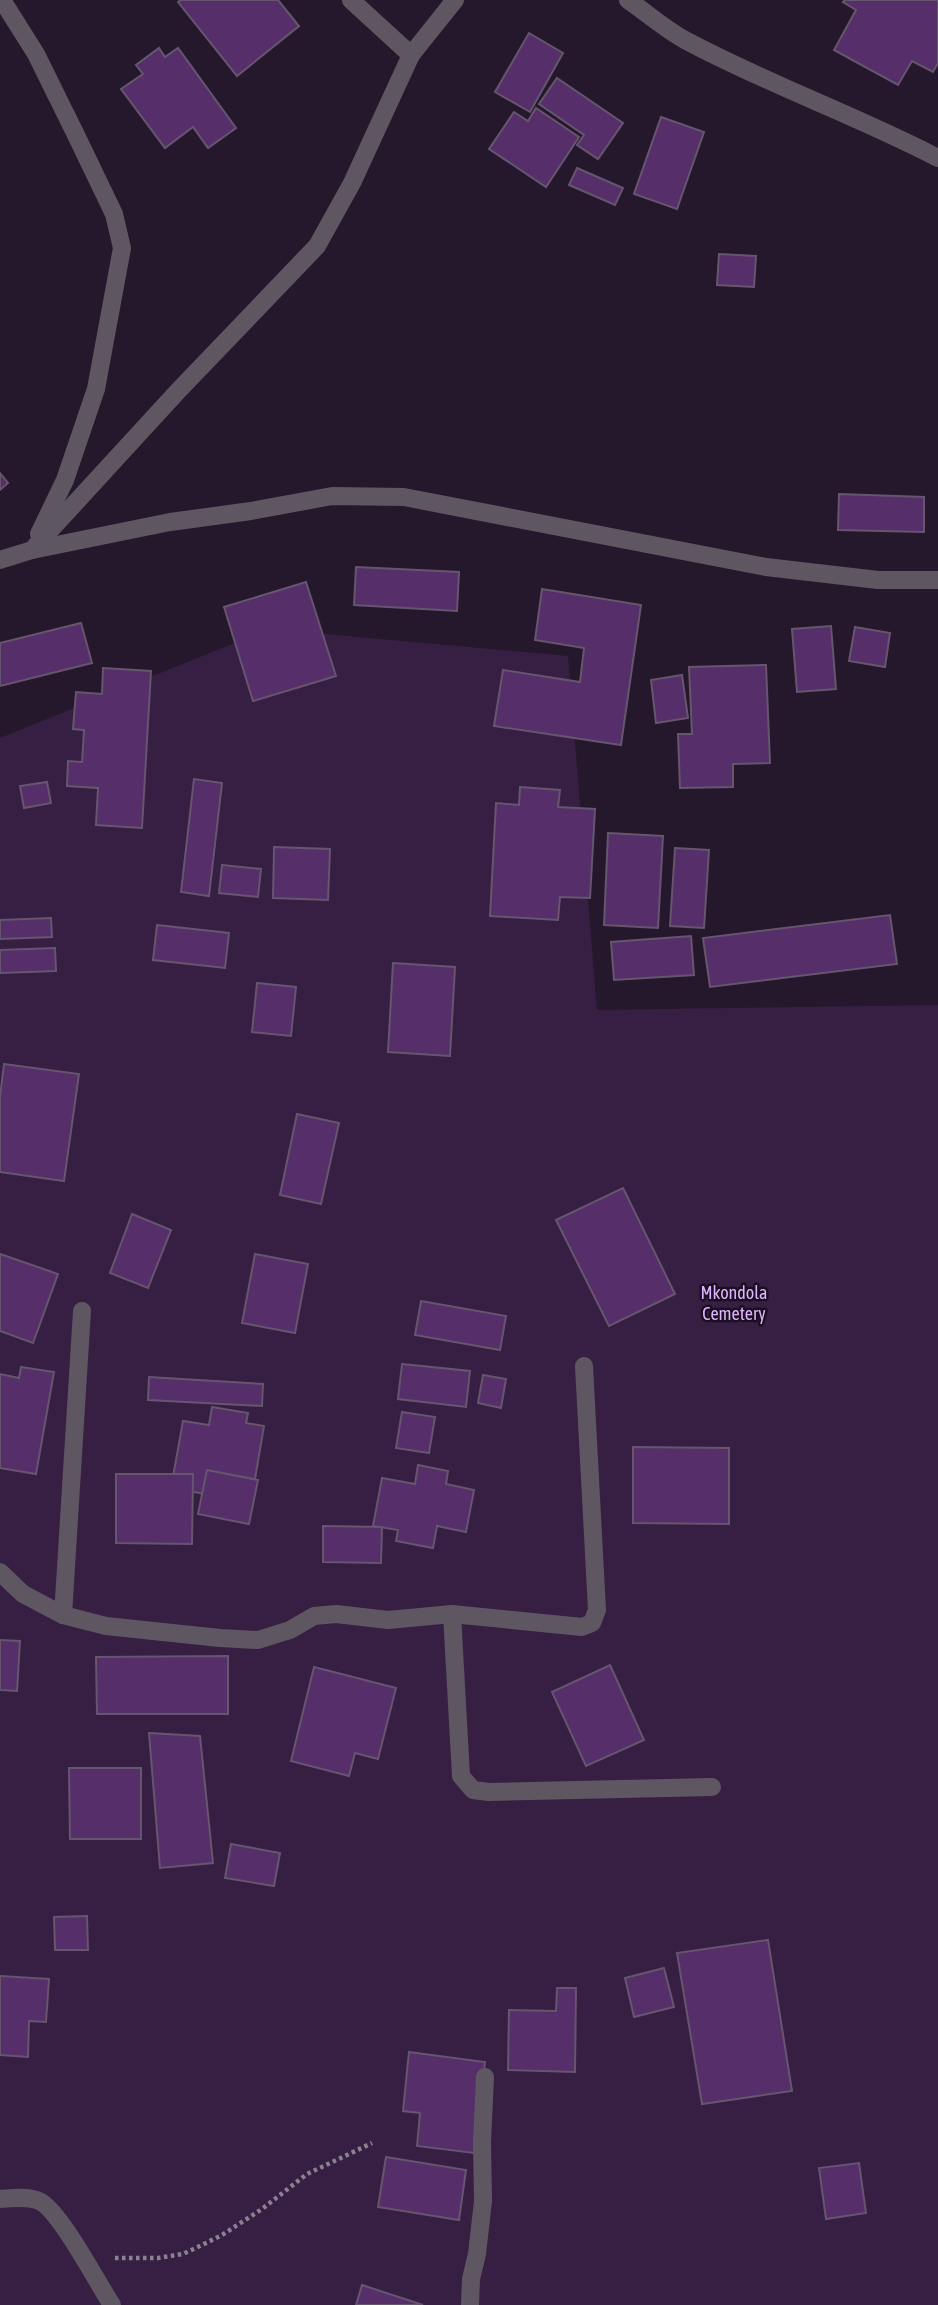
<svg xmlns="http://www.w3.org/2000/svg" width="938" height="2305" font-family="'Asap Condensed',sans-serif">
	<rect width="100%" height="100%" fill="#25182c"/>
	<!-- green -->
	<polygon fill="#361f43" points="269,629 568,656 597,1010 938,1005 938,2305 0,2305 0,738"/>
	<!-- building -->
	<g fill="#552e6a" stroke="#65566e" stroke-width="2">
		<polygon points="181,0 278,0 299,26 237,76 178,2"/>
		<polygon points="845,0 938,0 938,63 933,72 912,61 898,85 834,50 856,10 843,2"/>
		<polygon points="529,33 563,53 530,112 495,92"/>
		<polygon points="159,48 165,57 178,48 236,128 208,148 193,127 165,148 121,89 143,74 136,65"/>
		<polygon points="557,78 623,123 598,159 577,145 584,135 539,104"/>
		<polygon points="536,108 579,137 546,187 489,149 514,112 528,121"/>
		<polygon points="661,117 704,132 677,209 634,194"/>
		<polygon points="577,168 623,188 615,205 569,185"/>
		<polygon points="719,254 756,256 754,287 717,285"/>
		<polygon points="0,473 8,483 0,490"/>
		<polygon points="839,494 924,497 924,532 838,530"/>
		<polygon points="356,567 459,572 457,611 354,605"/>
		<polygon points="306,582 336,676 253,701 224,607"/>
		<polygon points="542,589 641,605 621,745 494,726 503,670 580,682 584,648 535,640"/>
		<polygon points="81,623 92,663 0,686 0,643"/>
		<polygon points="831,626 836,689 797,692 792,629"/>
		<polygon points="855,627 890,633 885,667 849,661"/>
		<polygon points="766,665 770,763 733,764 733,787 680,788 678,734 692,734 689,667"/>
		<polygon points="103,668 151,671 142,828 96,825 98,788 67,786 68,761 82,762 84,730 73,729 76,692 102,694"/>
		<polygon points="682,675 688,718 656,723 651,680"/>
		<polygon points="194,779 222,783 209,896 181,892"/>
		<polygon points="47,782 51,803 24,808 20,786"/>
		<polygon points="520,787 560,790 558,807 595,809 590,898 560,897 558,920 490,916 496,803 519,805"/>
		<polygon points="608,833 663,836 658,928 604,925"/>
		<polygon points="274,847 330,849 328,900 273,898"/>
		<polygon points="675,848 709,850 704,928 670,926"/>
		<polygon points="222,865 261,869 258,897 219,893"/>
		<polygon points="890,915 897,964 710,987 703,938"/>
		<polygon points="51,918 52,937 0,939 0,920"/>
		<polygon points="157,925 229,933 225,968 153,960"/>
		<polygon points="691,936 694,975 614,980 611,942"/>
		<polygon points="55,948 56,971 0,973 0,950"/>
		<polygon points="393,963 455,967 450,1056 388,1052"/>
		<polygon points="257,983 296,987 291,1036 252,1032"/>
		<polygon points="4,1064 79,1074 64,1181 0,1172 0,1097"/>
		<polygon points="297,1114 339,1123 321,1204 280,1195"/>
		<polygon points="623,1188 675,1294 609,1326 556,1220"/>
		<polygon points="132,1214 171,1230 148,1288 110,1273"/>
		<polygon points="0,1254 58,1274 33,1343 0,1331"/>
		<polygon points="255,1254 308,1264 295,1333 242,1323"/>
		<polygon points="421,1301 506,1316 500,1350 415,1335"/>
		<polygon points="402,1364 470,1371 466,1407 398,1399"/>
		<polygon points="21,1367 54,1372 36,1474 0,1468 0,1374 19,1378"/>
		<polygon points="483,1375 506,1379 501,1408 478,1403"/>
		<polygon points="149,1377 263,1384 262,1406 148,1400"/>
		<polygon points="212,1407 248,1413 246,1423 264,1426 251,1502 171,1488 183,1421 209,1425"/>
		<polygon points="402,1412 435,1417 429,1453 396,1448"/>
		<polygon points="633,1447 729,1448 729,1524 633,1523"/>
		<polygon points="418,1465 448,1471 446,1484 474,1490 466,1532 437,1526 433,1548 396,1541 398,1530 373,1526 382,1478 415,1484"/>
		<polygon points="207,1470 258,1480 249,1524 198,1514"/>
		<polygon points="116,1474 193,1474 192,1544 116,1543"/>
		<polygon points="323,1526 382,1527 381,1563 323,1562"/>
		<polygon points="0,1640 20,1641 17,1691 0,1690"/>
		<polygon points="228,1656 228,1714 97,1714 96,1657"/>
		<polygon points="610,1665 644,1740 586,1766 552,1692"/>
		<polygon points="314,1667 396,1688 378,1759 355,1753 349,1776 291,1761"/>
		<polygon points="149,1733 200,1736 213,1863 160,1868"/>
		<polygon points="69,1768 141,1768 141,1839 70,1839"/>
		<polygon points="231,1844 280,1853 274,1886 225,1878"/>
		<polygon points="87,1916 88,1950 55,1950 54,1917"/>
		<polygon points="768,1940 792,2091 702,2104 677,1953"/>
		<polygon points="664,1968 674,2007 634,2017 625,1978"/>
		<polygon points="0,1976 49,1979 46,2022 29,2021 28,2057 0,2055"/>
		<polygon points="557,1988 576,1988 575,2072 508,2070 509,2010 556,2011"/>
		<polygon points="409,2052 485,2062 474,2153 417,2146 420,2113 403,2111"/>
		<polygon points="386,2157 466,2170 459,2220 378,2207"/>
		<polygon points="859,2163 866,2213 826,2219 819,2168"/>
		<polygon points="362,2285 423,2305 356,2305"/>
	</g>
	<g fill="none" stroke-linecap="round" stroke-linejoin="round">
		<!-- path -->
		<polyline stroke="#8b8192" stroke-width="4.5" stroke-dasharray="3.5 3.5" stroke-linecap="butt" points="115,2258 158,2258 183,2254 202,2245 222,2235 262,2209 307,2174 372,2143"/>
		<!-- minor -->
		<g stroke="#5e5762" stroke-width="18">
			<polyline points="2,0 36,54 76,135 114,214 122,248 96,389 65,480 39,534"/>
			<polyline points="351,0 411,55"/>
			<path d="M628 0C647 13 665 29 685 40 767 84 855 115 938 158"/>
			<polyline points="32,550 178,391 317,246 352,183 411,55 455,0"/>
			<polyline points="0,560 32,550 170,522 251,511 332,496 404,497 766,567 878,580 938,580"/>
			<polyline points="0,1572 23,1594 63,1615 106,1626 220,1638 258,1640 290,1630 314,1616 336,1614 388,1620 452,1614 582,1627 592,1623 597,1610 584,1366"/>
			<polyline points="452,1614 461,1776 473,1790 489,1792 712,1787"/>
			<polyline points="63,1615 82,1311"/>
			<path d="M0 2199C11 2198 29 2196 39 2201 59 2209 98 2284 112 2305"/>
			<polyline points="470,2305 471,2279 477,2254 483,2201 482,2142 485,2077"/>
		</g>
	</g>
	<g text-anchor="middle" stroke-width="5" stroke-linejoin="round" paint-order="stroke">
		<!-- park labels -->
		<g font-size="18" fill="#e0b4fc" stroke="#1b0f22">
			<text x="734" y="1299">Mkondola<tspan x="734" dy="21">Cemetery</tspan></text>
		</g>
	</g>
</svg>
